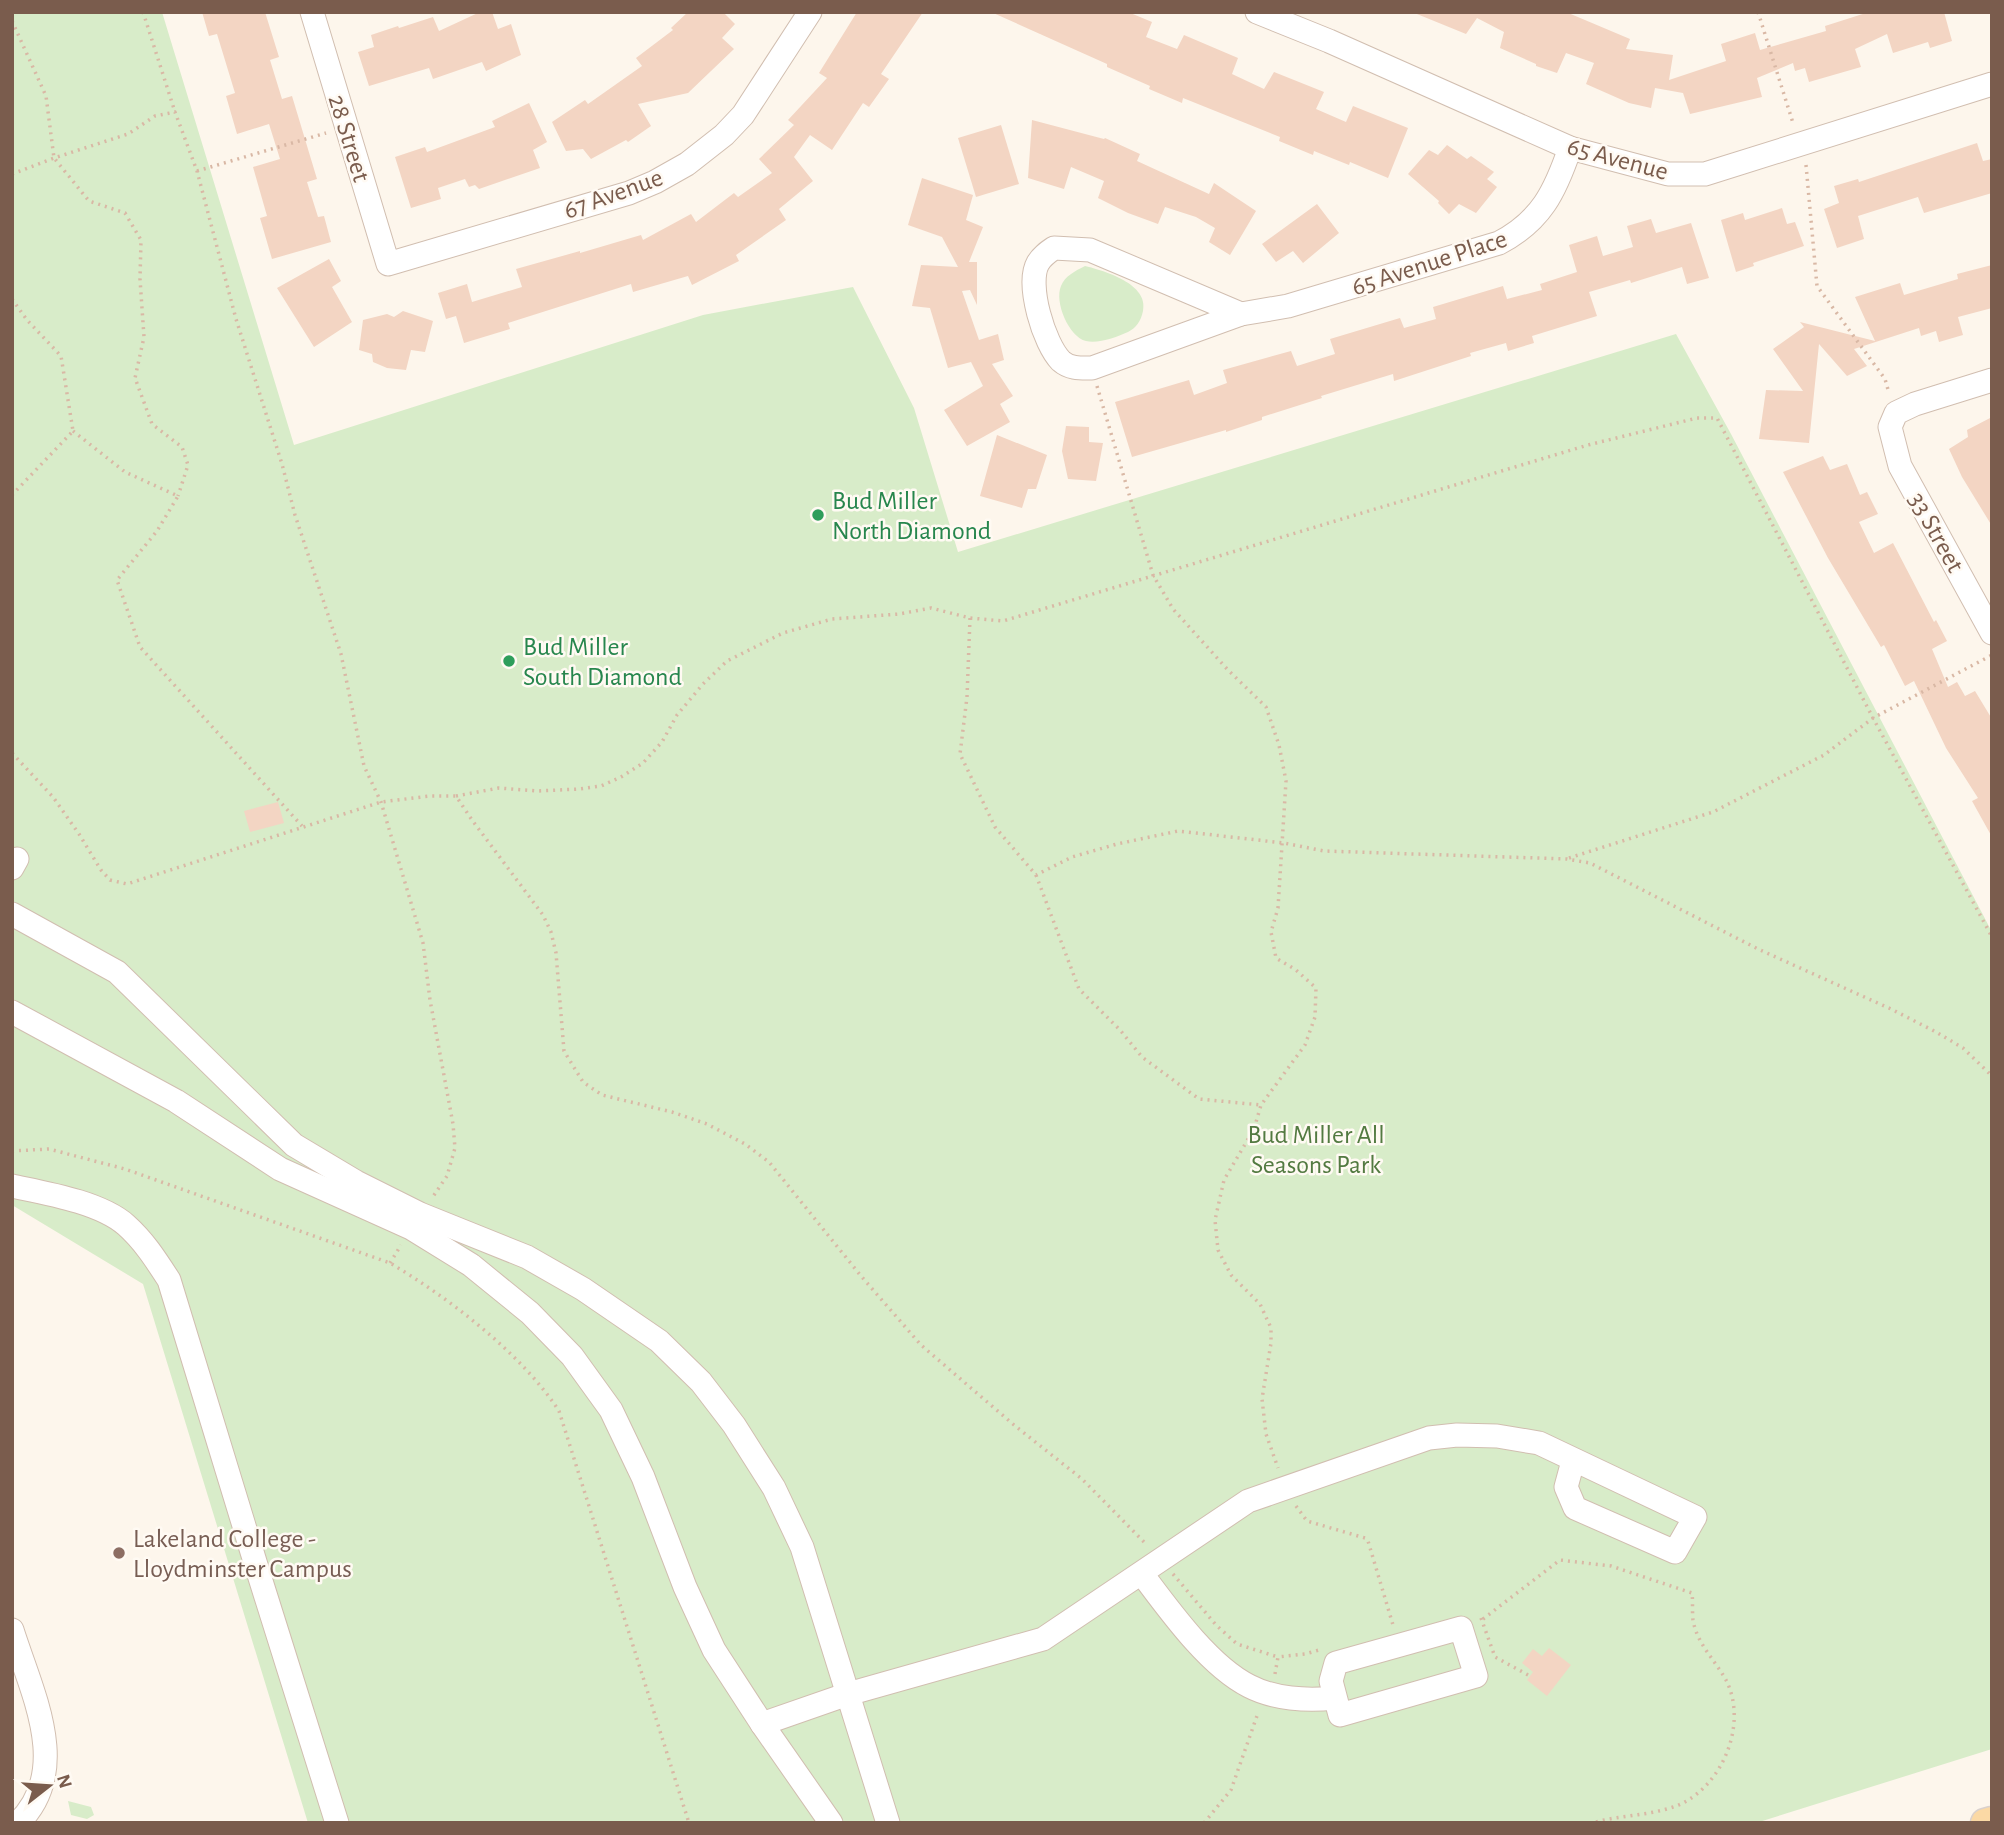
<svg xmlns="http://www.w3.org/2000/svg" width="2004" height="1835" font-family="'Alegreya Sans',sans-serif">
	<rect width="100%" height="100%" fill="#fdf6ec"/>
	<!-- green -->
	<g fill="#d8ecc9">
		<polygon points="12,12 162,12 294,445 703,315 853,287 914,408 958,552 1676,334 1731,434 1992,932 1992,1749 1756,1823 308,1823 143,1284 12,1205"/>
		<path d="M1085 266C1105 271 1149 284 1143 311 1141 321 1136 328 1128 332 1117 337 1098 344 1086 341 1069 337 1054 302 1061 286 1065 276 1075 271 1085 266Z"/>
		<polygon points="68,1801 91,1807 94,1815 87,1819 71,1815"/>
	</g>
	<!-- building -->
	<g fill="#f3d5c3">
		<polygon points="202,12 265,12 279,57 270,60 282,99 292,96 317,179 307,182 318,217 324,216 331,242 272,259 260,218 267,216 253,167 280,159 269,124 237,134 226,96 235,93 217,34 209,36"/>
		<polygon points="480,12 492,12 498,29 511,24 521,55 486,71 482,62 433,79 429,68 369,86 358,52 374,47 371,35 398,26 399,28 433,17 439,31"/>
		<polygon points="688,12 723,12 735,24 722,38 734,49 688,93 638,104 651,126 628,142 626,140 591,159 583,149 566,151 552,122 585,100 588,104 642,66 636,58 673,30 671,28"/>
		<polygon points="857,12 923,12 881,74 889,79 869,107 863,103 832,150 810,135 794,157 813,181 779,209 786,220 736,255 739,261 692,285 688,276 633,292 631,284 508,323 510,329 464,343 456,316 446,319 438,293 467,284 472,302 522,287 516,269 580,251 580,253 641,235 643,240 691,214 696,222 734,193 738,197 772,173 759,159 794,125 788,120 827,78 819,73"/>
		<polygon points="991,12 1128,12 1152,22 1146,37 1177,49 1184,35 1238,58 1232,74 1264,89 1274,72 1324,92 1316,109 1346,122 1353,106 1408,128 1388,178 1350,162 1349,165 1314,151 1313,155 1279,141 1280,137 1183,98 1182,103 1149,89 1150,86 1107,67 1107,64"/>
		<polygon points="1412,12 1566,12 1630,39 1626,49 1673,55 1669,80 1726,61 1721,44 1755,33 1760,50 1826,31 1825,26 1869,12 1944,12 1952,41 1930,48 1928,42 1893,53 1887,34 1855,49 1861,67 1809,82 1805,68 1795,71 1793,63 1757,78 1762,97 1690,114 1683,93 1655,88 1651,108 1629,103 1586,84 1594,63 1566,53 1557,73 1536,66 1536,64 1500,48 1504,32 1477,18 1466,34"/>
		<polygon points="529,103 547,142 533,150 540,168 479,189 475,185 469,187 465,179 438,188 441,199 411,208 395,157 425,147 427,152 495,127 492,121"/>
		<polygon points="1032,120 1104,139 1105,138 1140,154 1137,161 1209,194 1214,183 1256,211 1230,255 1209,242 1215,228 1196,217 1165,207 1158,224 1128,213 1098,198 1104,181 1071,167 1064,189 1028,178"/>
		<polygon points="1001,125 1019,184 976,197 958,138"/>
		<polygon points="1977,143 1983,161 1992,159 1992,193 1924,213 1918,197 1858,216 1864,239 1837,248 1824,209 1839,203 1834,186 1858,179 1859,182"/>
		<polygon points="1447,145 1467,159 1471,156 1494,172 1487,179 1497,187 1476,213 1459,204 1449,214 1438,203 1439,201 1408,174 1429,150 1438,155"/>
		<polygon points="922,178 973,195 966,220 983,227 969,262 977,262 977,305 970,290 962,291 979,340 998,334 1004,360 992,364 1013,396 1000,404 1010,422 967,446 944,410 983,386 971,362 948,368 930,308 912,306 921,265 958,267 942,237 908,225"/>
		<polygon points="1317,204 1339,233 1303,263 1293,251 1276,262 1262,244"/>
		<polygon points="1782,208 1787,224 1795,222 1804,246 1753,263 1754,266 1736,272 1721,220 1743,213 1745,220"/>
		<polygon points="1651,219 1656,233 1691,223 1709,278 1687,284 1682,267 1631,283 1630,280 1589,292 1597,316 1532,336 1534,343 1508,351 1506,343 1470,353 1471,356 1394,381 1393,374 1321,396 1322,398 1262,417 1262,420 1226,432 1226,430 1132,457 1115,402 1189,380 1194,395 1227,383 1223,370 1291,351 1297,366 1335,354 1330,339 1400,318 1404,328 1436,319 1433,307 1503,286 1507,299 1542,290 1540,284 1577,272 1569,245 1597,236 1603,256 1633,247 1627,226"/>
		<polygon points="329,259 341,281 332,287 352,322 314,347 277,288"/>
		<polygon points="1992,265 1992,308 1958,317 1963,335 1939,342 1936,331 1921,336 1919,328 1854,349 1867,366 1847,376 1819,344 1809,443 1759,439 1766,390 1803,391 1773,349 1804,327 1800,322 1875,341 1855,297 1900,283 1904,295 1958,279 1957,274"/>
		<polygon points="403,311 433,321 425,352 411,350 406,370 387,368 373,362 372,354 359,350 363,320 387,314 394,317"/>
		<polygon points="1992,417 1992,526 1962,477 1949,449 1968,437 1967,430"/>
		<polygon points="1066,426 1089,427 1089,442 1103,443 1096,481 1068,479 1062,451"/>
		<polygon points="997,435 1047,455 1036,489 1028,489 1022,508 980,496"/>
		<polygon points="1823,456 1830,470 1847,464 1860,495 1867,492 1878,514 1859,522 1874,553 1893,543 1934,622 1936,620 1947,641 1932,649 1948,687 1957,682 1965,696 1975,691 1992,719 1992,837 1972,801 1978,798 1946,748 1914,681 1905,686 1884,645 1881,647 1828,558 1783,472"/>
		<polygon points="278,802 284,823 250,832 244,811"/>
		<polygon points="1549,1648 1571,1665 1547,1696 1527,1680 1533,1672 1522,1663 1533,1649 1542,1656"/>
	</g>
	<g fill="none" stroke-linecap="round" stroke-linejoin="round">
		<!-- minor casing -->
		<g stroke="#d1beb0" stroke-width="25">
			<g id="minor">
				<polyline points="312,12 388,264 629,193 655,182 687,164 724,135 743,115 810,12"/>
				<polyline points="1257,12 1329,41 1570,148 1668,174 1705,174 1992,84"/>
				<path d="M1054 248 1090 250 1241 314 1092 368C1081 368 1070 369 1061 361 1044 344 1026 284 1038 263 1042 256 1048 252 1054 248Z"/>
				<path d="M1241 314 1288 306 1499 243C1541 221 1555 192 1570 148"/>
				<polyline points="1992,380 1915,404 1896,413 1890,427 1900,466 1992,633"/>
				<polyline points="12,868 17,859"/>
				<polyline points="12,914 117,972 294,1145 356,1182 420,1214 527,1257 583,1289 659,1341 701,1382 734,1425 774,1488 802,1547 888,1823"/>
				<polyline points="12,1012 176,1101 280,1169 411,1228 471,1265 530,1313 572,1356 611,1410 643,1477 685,1587 714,1650 762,1724 831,1823"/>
				<path d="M12 1186C45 1193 100 1202 126 1225 144 1241 156 1260 169 1280L256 1565 337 1823"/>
				<path d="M1142 1574C1169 1610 1209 1666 1249 1686 1274 1699 1307 1701 1334 1698"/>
				<polygon points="1461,1628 1476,1676 1340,1715 1331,1681 1336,1663"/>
				<path d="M12 1630C31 1691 73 1770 18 1823"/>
				<polyline points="762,1724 848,1694 1043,1639 1248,1501 1429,1438 1457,1435 1497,1436 1539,1443 1695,1517 1675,1552 1575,1508 1566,1487 1573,1461"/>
			</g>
		</g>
		<!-- major casing -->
		<g stroke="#dad1cd" stroke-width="31">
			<polyline id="major" points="1985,1823 1992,1821"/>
		</g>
		<!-- path -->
		<g stroke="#d9b8a5" stroke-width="3.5" stroke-dasharray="2 5" stroke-linecap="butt">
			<polyline points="143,12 175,112"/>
			<polyline points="1758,12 1793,123"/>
			<polyline points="12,21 46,96 54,158 89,201 125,213 141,240 140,279 144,337 135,378 152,424 182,447 188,465 178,496"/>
			<polyline points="1806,165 1817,286 1885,379 1889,393"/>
			<polyline points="197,171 326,133"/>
			<polyline points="12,174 54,158 128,134 155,116 175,112 197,171 236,319 282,464 295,515 341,654 364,766 381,802 423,943 430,1000 453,1124 455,1148 447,1176 432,1198"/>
			<polyline points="12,299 27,320 61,356 73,431 12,495"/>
			<polyline points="1097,386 1153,575 1173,609 1228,670 1266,707 1279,745 1286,781 1278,908 1271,932 1276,958 1296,970 1316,988 1315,1017 1305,1045 1261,1105 1254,1129 1224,1180 1215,1220 1218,1250 1231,1275 1260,1304 1271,1328 1271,1343 1262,1399 1266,1434 1278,1468"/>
			<polyline points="73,431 125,472 178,496 157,531 117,580 140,647 302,826"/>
			<polyline points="970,618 967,697 960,754 995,827 1036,875 1072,857 1117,844 1178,831 1284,843 1324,851 1567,859 1590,863 1758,949 1891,1009 1936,1032 1963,1048 1992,1076"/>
			<polyline points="12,753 53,797 79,834 101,870 110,880 127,884 381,802 430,796 456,796 472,820 543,915 551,932 556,953 564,1051 583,1082 602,1095 672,1112 707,1124 745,1144 769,1162 861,1276 921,1345 1014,1425 1082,1479 1147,1545"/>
			<polyline points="456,796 499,788 537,791 579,789 601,786 621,777 643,763 662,742 677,715 703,684 727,661 783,633 832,619 899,614 931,608 970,618 1003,621 1588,445 1697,418 1717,418 1873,718 1992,937"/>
			<polyline points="1569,858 1713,812 1824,755 1873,718 1992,655"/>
			<polyline points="1036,875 1079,989 1120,1030 1142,1057 1199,1099 1261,1105"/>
			<path d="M12 1151 49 1149 125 1169 390 1263C449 1298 522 1354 559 1411L689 1823"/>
			<polyline points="390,1263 401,1245"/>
			<polyline points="1296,1506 1307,1521 1365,1538 1368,1541 1393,1625"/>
			<polyline points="1173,1574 1216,1625 1237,1644 1278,1657"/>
			<polyline points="1481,1618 1495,1657 1530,1676"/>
			<path d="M1483 1619 1560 1560 1611 1566 1692 1593C1693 1601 1692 1611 1693 1620 1697 1644 1715 1660 1726 1680 1749 1725 1721 1789 1676 1806 1649 1816 1619 1815 1592 1823"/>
			<polyline points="1275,1674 1278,1657 1305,1654 1319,1650"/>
			<polyline points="1204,1823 1231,1790 1258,1713"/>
		</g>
		<!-- minor -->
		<use href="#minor" stroke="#fff" stroke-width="23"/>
		<!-- major -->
		<use href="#major" stroke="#fbd9a5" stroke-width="28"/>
	</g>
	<!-- markers -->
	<g fill="#2e9e5b" stroke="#fffaf3" stroke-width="2.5">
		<circle cx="818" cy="515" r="7"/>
		<circle cx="509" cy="661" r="7"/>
	</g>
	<circle fill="#8d6e63" stroke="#fffaf3" stroke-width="2.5" cx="119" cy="1553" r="7"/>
	<g text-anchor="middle" stroke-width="5" stroke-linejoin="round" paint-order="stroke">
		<!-- street labels -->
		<g font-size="26" fill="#7a5c4d" stroke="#fffaf3">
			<text transform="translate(350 138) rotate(73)" y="9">28 Street</text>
			<text transform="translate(1618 158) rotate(15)" y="9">65 Avenue</text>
			<text transform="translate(613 193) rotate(-20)" y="9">67 Avenue</text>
			<text transform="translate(1429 262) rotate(-18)" y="9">65 Avenue Place</text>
			<text transform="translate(1937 532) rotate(61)" y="9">33 Street</text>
		</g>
		<!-- leisure labels -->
		<g font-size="26" fill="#27864d" stroke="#fffaf3" text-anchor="start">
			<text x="832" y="509">Bud Miller<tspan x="832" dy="30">North Diamond</tspan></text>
			<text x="523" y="655">Bud Miller<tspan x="523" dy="30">South Diamond</tspan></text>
		</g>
		<!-- park labels -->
		<g font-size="26" fill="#537a41" stroke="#fffaf3">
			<text x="1316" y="1143">Bud Miller All<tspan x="1316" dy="30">Seasons Park</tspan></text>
		</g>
		<!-- education labels -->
		<g font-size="26" fill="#785e54" stroke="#fffaf3" text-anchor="start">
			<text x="133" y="1547">Lakeland College -<tspan x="133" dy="30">Lloydminster Campus</tspan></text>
		</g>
	</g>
	<!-- border -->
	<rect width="2004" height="1835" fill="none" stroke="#7a5c4d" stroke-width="28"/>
	<!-- north arrow -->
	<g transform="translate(49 1786) rotate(73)" stroke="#fffaf3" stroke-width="5" paint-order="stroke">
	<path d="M0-5L12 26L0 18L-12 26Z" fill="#7a5c4d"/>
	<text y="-10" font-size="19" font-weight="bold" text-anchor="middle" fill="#7a5c4d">N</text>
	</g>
</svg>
